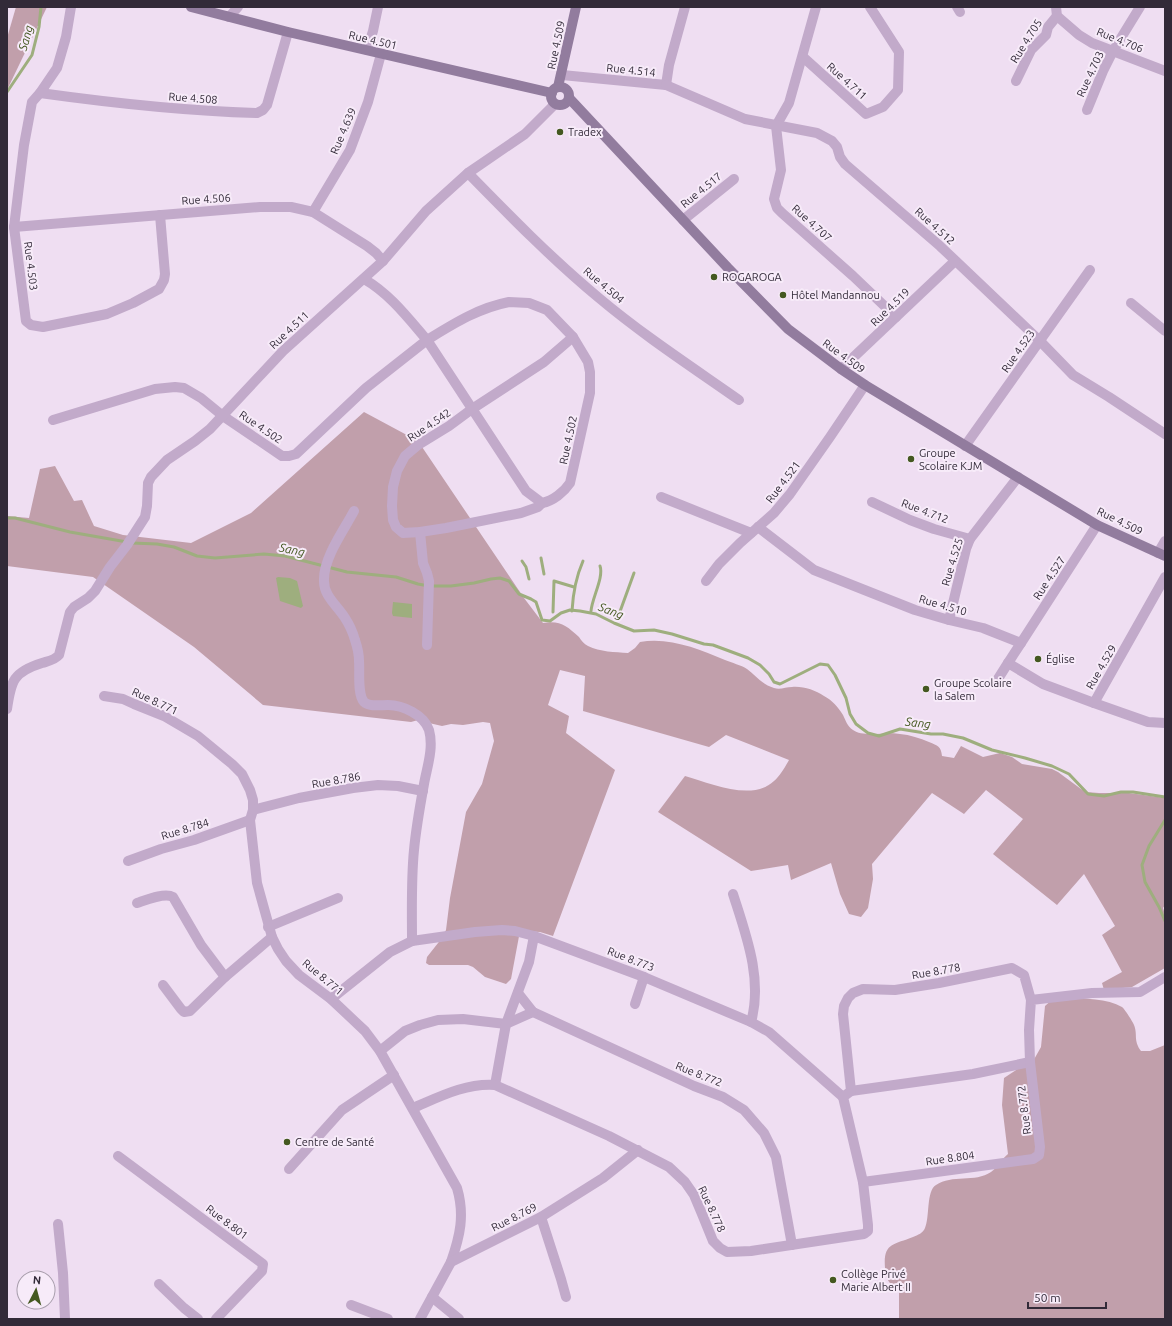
<svg xmlns="http://www.w3.org/2000/svg" width="1172" height="1326" font-family="Ubuntu,sans-serif">
	<rect width="100%" height="100%" fill="#efdef2"/>
	<!-- green -->
	<g fill="#c19fab">
		<polygon points="16,7 47,7 7,90 7,38"/>
		<path d="M364 412 418 441 524 598 543 623C560 620 567 626 579 637 581 640 584 644 588 646 600 652 615 652 628 653L635 648 640 642C670 637 698 649 725 660 732 663 741 665 747 669 756 676 763 685 774 688 780 690 786 687 792 687 803 686 815 690 824 696 832 700 838 707 843 715 846 721 847 726 853 730 864 738 887 731 900 734 910 735 920 738 929 742 938 746 941 746 942 756L954 758 961 746 983 757 1000 753 1012 757 1022 764 1052 769 1058 772 1081 789 1086 792 1099 793H1129L1165 798V905L1163 908 1165 914V968L1132 987 1104 990 1102 983 1122 972 1102 935 1115 926 1084 874 1057 905 993 854 1023 819 986 790 964 814 932 793 872 864 873 879 868 908 861 917 849 914 840 894 831 863 791 880 788 865 751 871 658 812 685 776C710 783 752 802 774 781 780 776 785 767 789 760L726 735 709 747 583 711 585 676 560 670 548 705 569 716 566 733 615 770 553 936 540 932 520 931 511 979 506 984 485 977 473 967 468 965H429L426 963 427 957 442 938 446 930 450 898 466 812 482 784 494 741 490 723 483 722 463 725 451 724 442 726 429 723 425 718 411 722 263 705 194 647 93 577 7 566V516L29 518 40 469 55 466 74 501 82 500 94 526 123 535 191 543 251 513Z"/>
		<path d="M1054 998C1074 998 1105 997 1122 1007 1124 1008 1133 1022 1134 1025 1138 1035 1133 1040 1141 1051H1150L1165 1045V1319H899V1290C889 1284 886 1280 885 1268 883 1243 893 1245 913 1237 918 1235 923 1233 925 1228 930 1217 926 1191 936 1185 952 1174 975 1183 991 1172 997 1168 1002 1159 1008 1154L1002 1105 1004 1078 1022 1066 1032 1063 1041 1047 1045 1006Z"/>
	</g>
	<!-- water -->
	<g fill="#9eae7e">
		<polygon points="278,577 290,578 297,581 303,606 301,608 280,601 276,578"/>
		<polygon points="393,602 412,604 412,618 393,616 392,613"/>
	</g>
	<g fill="none" stroke-linecap="round" stroke-linejoin="round">
		<!-- stream -->
		<g stroke="#9eae7e" stroke-width="3">
			<polyline points="7,92 32,55 39,27 41,7"/>
			<polyline points="7,518 15,518 70,532 127,542"/>
			<polyline points="132,543 157,544 174,547 197,556 215,558 264,554 285,556 347,572 396,577 418,584 429,586 451,586 474,583 491,579 500,578 509,581 519,594 531,599 536,602 542,620 550,621 561,613 570,610 580,611 596,614 614,623 634,631 654,630 672,634 704,644 713,645 748,658 760,665 769,674 774,682 780,684 820,664 828,665 835,675 846,698 850,714 856,724 868,733 879,736 900,729 931,734 943,734 963,738 992,750 1025,758 1052,766 1069,774 1088,794 1104,796 1121,792 1133,792 1165,797"/>
			<polyline points="541,558 544,574"/>
			<polyline points="522,561 526,567 529,579"/>
			<path d="M572 611C573 593 576 577 583 561"/>
			<path d="M591 611C592 598 604 577 600 566"/>
			<polyline points="553,612 554,581 574,587"/>
			<polyline points="618,617 634,573"/>
			<polyline points="1165,820 1149,846 1142,865 1145,882 1159,907 1165,921"/>
		</g>
		<!-- street -->
		<g stroke="#c2aaca" stroke-width="10">
			<polyline points="71,7 66,37 57,68 40,93 32,102 24,145 14,227 26,321 31,325 43,327 107,314 133,303 159,289 164,280 165,274 160,215"/>
			<polyline points="816,7 789,103 776,126 781,170 774,199 777,208 782,213 853,276 896,317"/>
			<polyline points="957,7 960,12"/>
			<polyline points="1056,7 1057,16 1079,35 1092,43 1165,71"/>
			<polyline points="229,17 238,7"/>
			<polyline points="367,50 373,31 378,7"/>
			<polyline points="803,57 866,114 883,107 898,90 899,52 870,7"/>
			<polyline points="562,75 666,85 669,65 685,7"/>
			<polyline points="1016,81 1031,50 1046,35 1048,27 1057,16"/>
			<polyline points="666,85 745,119 817,133 832,141 837,147 840,157 845,164 940,246 1040,341 1073,375 1109,397 1165,434"/>
			<path d="M40 93C112 103 184 111 257 113L263 110 267 105 288 32"/>
			<polyline points="1087,110 1103,71 1113,51 1140,7"/>
			<path d="M468 173C510 216 552 259 599 298 643 335 692 367 739 400"/>
			<polyline points="313,212 350,150 368,102 381,54"/>
			<polyline points="683,220 734,179"/>
			<polyline points="14,227 260,207 291,207 313,212 367,246 376,253 383,261"/>
			<path d="M509 302 529 303 547 310 573 337 588 362 590 372V393L570 483C564 492 553 501 542 503L526 491 427 340C453 324 478 308 509 302Z"/>
			<polyline points="1131,303 1165,331"/>
			<polyline points="841,369 955,261"/>
			<path d="M53 420 155 389 175 387 184 388 201 398 223 416 282 456H289L296 454 366 388 427 340C408 318 390 294 364 279"/>
			<polyline points="965,446 1090,270"/>
			<polyline points="661,497 751,533"/>
			<polyline points="872,502 910,520 934,529 970,539"/>
			<polyline points="542,503 538,507 521,513 446,528 420,532 403,533 396,527 393,520 392,506 393,487 397,471 405,456 418,445 449,426 472,409 544,362 573,337"/>
			<polyline points="758,527 814,570 915,610 949,620 983,628 1021,643 1008,663 1043,684 1094,703"/>
			<polyline points="420,532 423,563 427,573 429,581 427,645"/>
			<polyline points="1158,553 1165,541"/>
			<polyline points="1165,577 1094,703 1148,722 1165,723"/>
			<polyline points="706,581 719,564 740,543 774,513 790,494 830,437 865,385"/>
			<polyline points="949,620 966,549 970,539 1018,477"/>
			<polyline points="1021,643 1097,525"/>
			<polyline points="996,682 1008,663"/>
			<path d="M104 696 123 699 134 704 164 716 198 736 232 764 242 774 250 790 253 800V810L250 820 257 883 272 937 278 949 286 961 299 975 331 999 365 1031 380 1051 457 1188C465 1215 460 1236 451 1262"/>
			<path d="M7 709C11 681 13 672 42 663 48 661 55 660 59 655L70 612 74 607 88 598 95 591 110 567 127 545 145 517 147 506 148 483 151 477 167 460 195 441 210 429 283 351 383 261 426 211 468 173 525 134 555 104"/>
			<polyline points="253,810 299,798 353,788 378,785 398,786 423,791"/>
			<polyline points="128,861 161,849 194,840 250,820"/>
			<path d="M733 894C746 935 763 979 751 1022"/>
			<path d="M137 903C146 900 165 892 173 897L201 945 225 977"/>
			<polyline points="268,927 338,898"/>
			<polyline points="412,941 475,932 502,930 515,931 534,936"/>
			<polyline points="163,985 181,1009 184,1012 190,1011 225,977 272,937"/>
			<polyline points="518,993 533,1012 694,1086 723,1097 744,1110 764,1133 776,1157 792,1245"/>
			<path d="M331 999 390 952 412 941C412 910 411 880 414 850 416 828 420 806 424 784 427 767 434 748 429 730 424 715 403 705 388 705 381 705 369 707 364 702 357 694 360 671 359 661 359 654 357 646 355 640 353 633 349 624 345 618 337 605 323 596 324 579 324 557 344 530 354 511"/>
			<polyline points="635,1004 644,977"/>
			<polyline points="380,1051 405,1031 420,1025 438,1020 463,1019 506,1024 533,1012"/>
			<polyline points="495,1085 506,1024 529,962 534,936 644,977 751,1022 769,1032 843,1097"/>
			<polyline points="851,1091 973,1074 1030,1062 1029,1030 1031,1000 1092,993 1140,992 1165,977"/>
			<path d="M413 1108C439 1097 465 1083 495 1085L609 1136 669 1167 685 1182 694 1195 702 1214 713 1241 720 1248 727 1252 751 1251 864 1234 868 1231V1225L863 1182 843 1097 851 1091 843 1014 844 1006 848 998 853 993 863 989 895 990 939 983 1012 968 1024 975 1031 1000"/>
			<polyline points="118,1156 263,1264 262,1271 216,1319"/>
			<polyline points="289,1169 342,1110 394,1075"/>
			<polyline points="863,1182 1033,1159 1039,1155 1040,1147 1030,1062"/>
			<polyline points="541,1217 561,1279 566,1297"/>
			<polyline points="58,1224 63,1273 65,1319"/>
			<polyline points="159,1284 184,1308 198,1319"/>
			<polyline points="432,1297 459,1319"/>
			<polyline points="351,1305 388,1319"/>
			<polyline points="420,1319 451,1262 541,1217 603,1178 638,1150"/>
		</g>
		<!-- secondary -->
		<g stroke="#927c9e" stroke-width="10">
			<polyline points="191,7 288,32 552,93"/>
			<polyline points="558,87 576,7"/>
			<circle cx="560" cy="96" r="9"/>
			<polyline points="569,98 728,268 788,329 841,369 865,385 1097,525 1165,556"/>
		</g>
	</g>
	<!-- markers -->
	<g fill="#445820" stroke="#f7ebf9" stroke-width="1.5">
		<circle cx="560" cy="132" r="4"/>
		<circle cx="714" cy="277" r="4"/>
		<circle cx="783" cy="295" r="4"/>
		<circle cx="911" cy="459" r="4"/>
		<circle cx="1038" cy="659" r="4"/>
		<circle cx="926" cy="689" r="4"/>
		<circle cx="287" cy="1142" r="4"/>
		<circle cx="833" cy="1280" r="4"/>
	</g>
	<g text-anchor="middle" stroke-width="4" stroke-linejoin="round" paint-order="stroke">
		<!-- street labels -->
		<g font-size="11" fill="#322a38" stroke="#f7ebf9">
			<text transform="translate(373 40) rotate(13)" y="4">Rue 4.501</text>
			<text transform="translate(1120 40) rotate(22)" y="4">Rue 4.706</text>
			<text transform="translate(1026 41) rotate(-58)" y="4">Rue 4.705</text>
			<text transform="translate(556 45) rotate(-78)" y="4">Rue 4.509</text>
			<text transform="translate(631 70) rotate(6)" y="4">Rue 4.514</text>
			<text transform="translate(1090 74) rotate(-65)" y="4">Rue 4.703</text>
			<text transform="translate(847 81) rotate(42)" y="4">Rue 4.711</text>
			<text transform="translate(193 98) rotate(4)" y="4">Rue 4.508</text>
			<text transform="translate(343 131) rotate(-67)" y="4">Rue 4.639</text>
			<text transform="translate(701 190) rotate(-39)" y="4">Rue 4.517</text>
			<text transform="translate(206 199) rotate(-4)" y="4">Rue 4.506</text>
			<text transform="translate(812 223) rotate(42)" y="4">Rue 4.707</text>
			<text transform="translate(935 226) rotate(42)" y="4">Rue 4.512</text>
			<text transform="translate(31 266) rotate(83)" y="4">Rue 4.503</text>
			<text transform="translate(604 285) rotate(40)" y="4">Rue 4.504</text>
			<text transform="translate(890 307) rotate(-44)" y="4">Rue 4.519</text>
			<text transform="translate(289 330) rotate(-43)" y="4">Rue 4.511</text>
			<text transform="translate(1018 351) rotate(-55)" y="4">Rue 4.523</text>
			<text transform="translate(844 356) rotate(36)" y="4">Rue 4.509</text>
			<text transform="translate(429 425) rotate(-34)" y="4">Rue 4.542</text>
			<text transform="translate(261 427) rotate(34)" y="4">Rue 4.502</text>
			<text transform="translate(568 440) rotate(-78)" y="4">Rue 4.502</text>
			<text transform="translate(783 482) rotate(-53)" y="4">Rue 4.521</text>
			<text transform="translate(925 511) rotate(21)" y="4">Rue 4.712</text>
			<text transform="translate(1120 521) rotate(26)" y="4">Rue 4.509</text>
			<text transform="translate(952 562) rotate(-73)" y="4">Rue 4.525</text>
			<text transform="translate(1049 578) rotate(-57)" y="4">Rue 4.527</text>
			<text transform="translate(943 605) rotate(16)" y="4">Rue 4.510</text>
			<text transform="translate(1101 667) rotate(-60)" y="4">Rue 4.529</text>
			<text transform="translate(155 701) rotate(25)" y="4">Rue 8.771</text>
			<text transform="translate(336 780) rotate(-10)" y="4">Rue 8.786</text>
			<text transform="translate(185 829) rotate(-17)" y="4">Rue 8.784</text>
			<text transform="translate(631 959) rotate(21)" y="4">Rue 8.773</text>
			<text transform="translate(936 971) rotate(-10)" y="4">Rue 8.778</text>
			<text transform="translate(323 977) rotate(40)" y="4">Rue 8.771</text>
			<text transform="translate(699 1074) rotate(22)" y="4">Rue 8.772</text>
			<text transform="translate(1024 1110) rotate(-97)" y="4">Rue 8.772</text>
			<text transform="translate(950 1158) rotate(-8)" y="4">Rue 8.804</text>
			<text transform="translate(712 1209) rotate(65)" y="4">Rue 8.778</text>
			<text transform="translate(514 1217) rotate(-27)" y="4">Rue 8.769</text>
			<text transform="translate(227 1222) rotate(37)" y="4">Rue 8.801</text>
		</g>
		<!-- poi labels -->
		<g font-size="11" fill="#322a38" stroke="#f7ebf9" text-anchor="start">
			<text x="568" y="136">Tradex</text>
			<text x="722" y="281">ROGAROGA</text>
			<text x="791" y="299">Hôtel Mandannou</text>
			<text x="919" y="457">Groupe<tspan x="919" dy="13">Scolaire KJM</tspan></text>
			<text x="1046" y="663">Église</text>
			<text x="934" y="687">Groupe Scolaire<tspan x="934" dy="13">la Salem</tspan></text>
			<text x="295" y="1146">Centre de Santé</text>
			<text x="841" y="1278">Collège Privé<tspan x="841" dy="13">Marie Albert II</tspan></text>
		</g>
		<!-- water labels -->
		<g font-size="12" font-style="italic" fill="#445820" stroke="#f7ebf9">
			<text transform="translate(26 38) rotate(-74)" y="4">Sang</text>
			<text transform="translate(292 550) rotate(12)" y="4">Sang</text>
			<text transform="translate(611 611) rotate(22)" y="4">Sang</text>
			<text transform="translate(918 723) rotate(7)" y="4">Sang</text>
		</g>
	</g>
	<!-- border -->
	<rect width="1172" height="1326" fill="none" stroke="#322a38" stroke-width="16"/>
	<!-- north arrow -->
	<g transform="translate(36 1290) rotate(6)"><circle r="19" fill="#f7ebf9" stroke="#a89eac"/>
	<path d="M0-3L7 15L0 10L-7 15Z" fill="#445820"/>
	<text y="-6" font-size="11" font-weight="bold" text-anchor="middle" fill="#322a38">N</text>
	</g>
	<!-- scale -->
	<path d="M1028 1302v6h78v-6" fill="none" stroke="#322a38" stroke-width="2"/>
	<text x="1034" y="1302" font-size="12" fill="#322a38" stroke="#f7ebf9" stroke-width="3" paint-order="stroke">50 m</text>
</svg>
